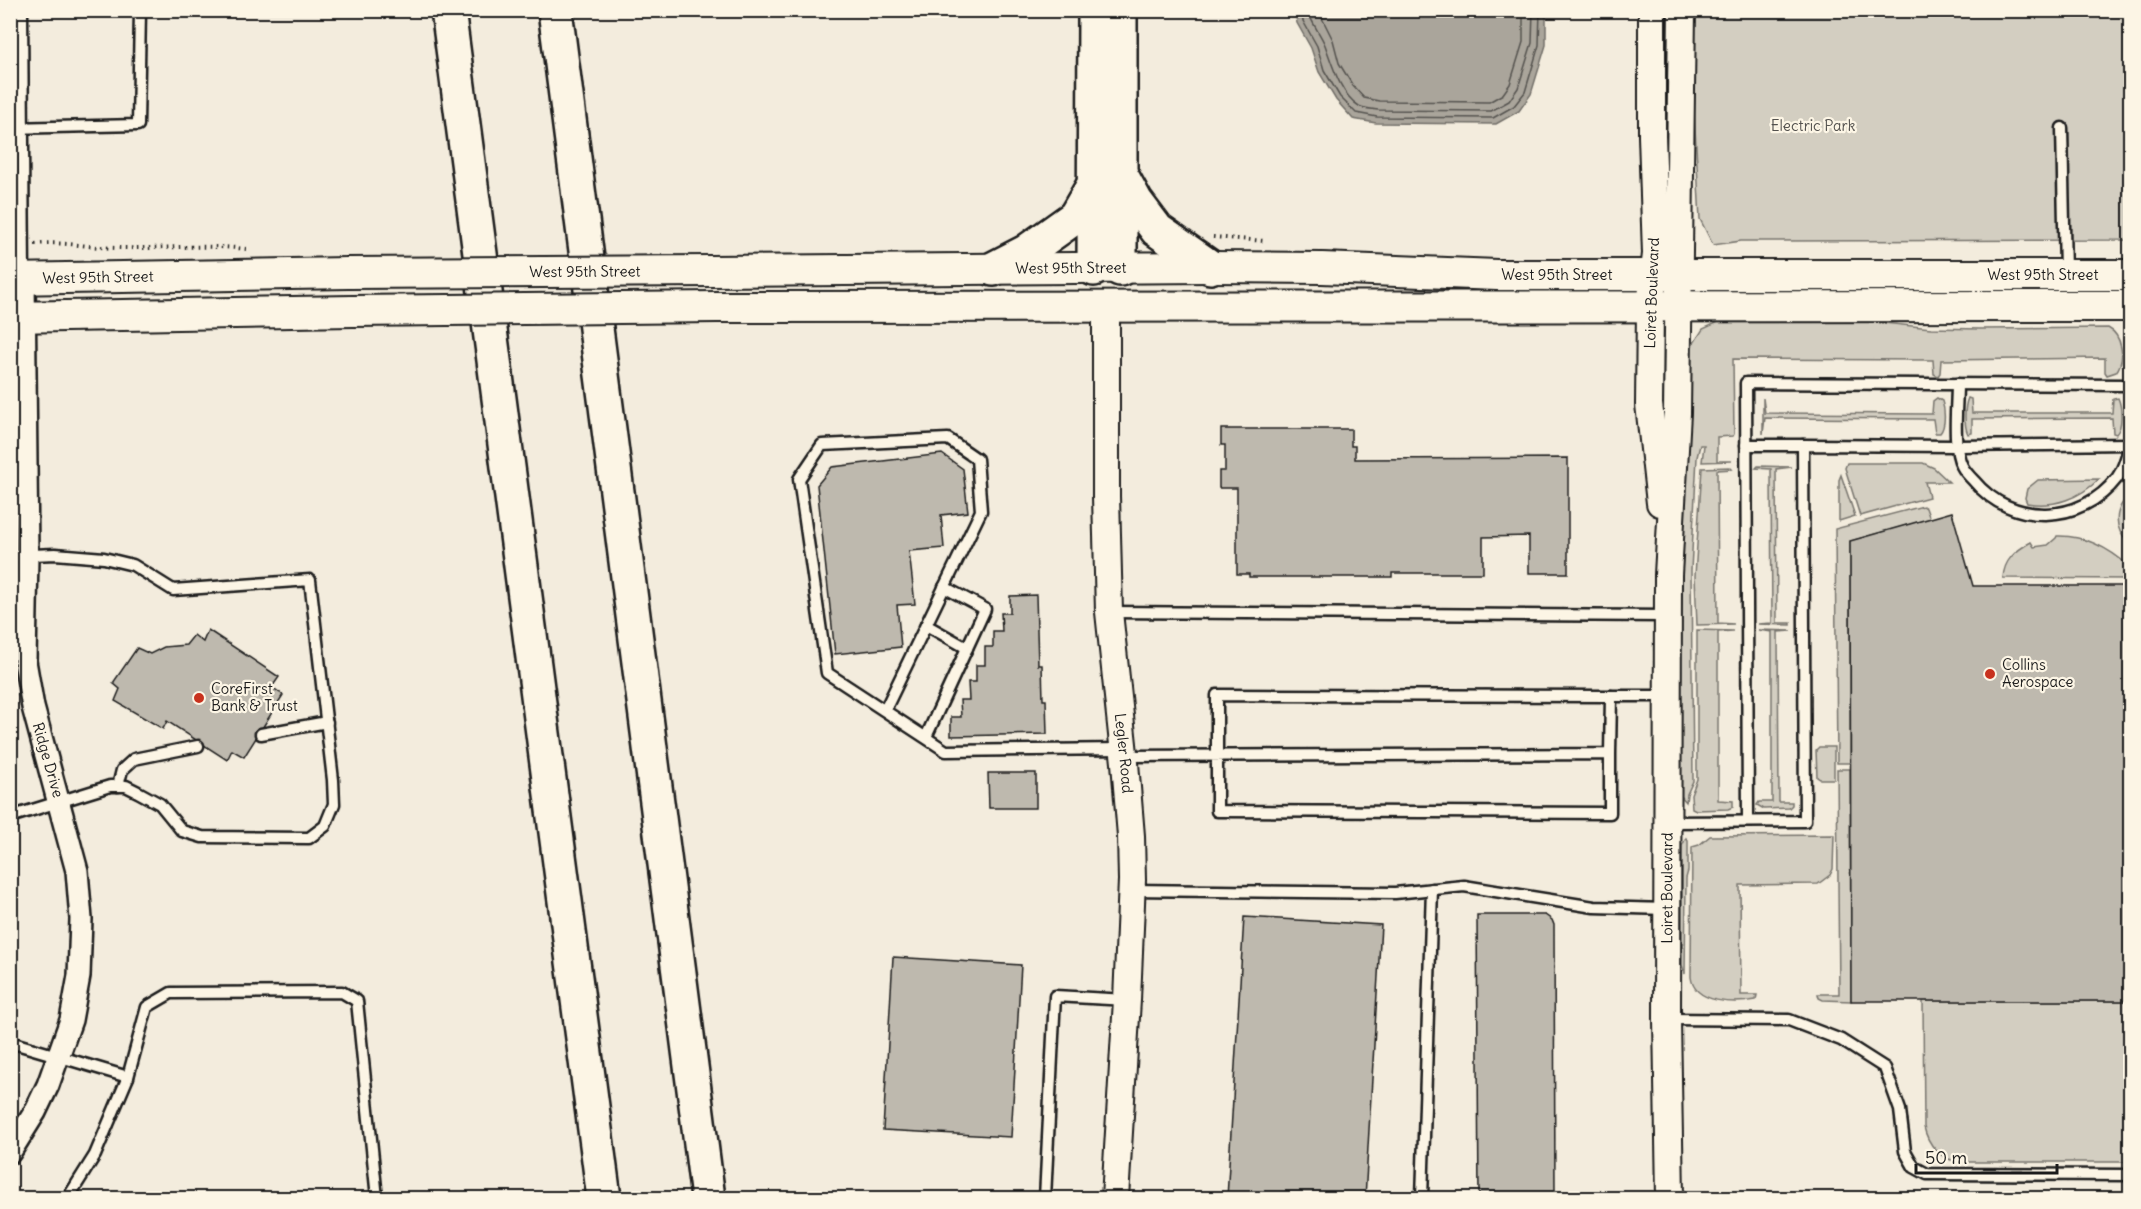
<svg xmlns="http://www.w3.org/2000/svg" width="2141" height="1209" font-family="Delius,sans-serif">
	<rect width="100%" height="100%" fill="#f3ecdd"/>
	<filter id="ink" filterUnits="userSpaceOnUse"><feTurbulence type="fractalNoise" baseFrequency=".0167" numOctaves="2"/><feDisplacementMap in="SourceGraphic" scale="12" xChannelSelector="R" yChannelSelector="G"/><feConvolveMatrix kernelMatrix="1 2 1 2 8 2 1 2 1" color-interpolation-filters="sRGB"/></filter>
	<g filter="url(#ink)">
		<!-- green -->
		<g fill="#d3cec1" stroke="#78756e" stroke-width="1.5">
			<polygon points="1691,11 2130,11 2130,240 1741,241 1713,245 1700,219 1691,55"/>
			<path d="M1725 319H1846L1931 328 1980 329 2108 328C2122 335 2126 359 2116 372L2107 375 2105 372V358L1941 360 1940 373 1938 376 1934 374 1933 360 1733 359 1734 434 1733 436 1717 437V461H1732L1702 462 1704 445H1700L1697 457 1691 570 1693 781 1687 794 1686 802 1681 796V547L1690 349 1703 329Z"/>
			<path d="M1763 398 1765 413 1932 414 1933 401 1937 398 1942 401C1945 410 1946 426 1940 433H1935L1933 419 1765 418 1763 434Z"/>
			<path d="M1968 398 1971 399 1972 413H2112L2113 399 2118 398C2122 407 2123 427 2116 434L2113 433 2112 418 1972 419V433L1968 434C1964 426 1964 407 1968 398Z"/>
			<polygon points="1847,463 1923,463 1934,468 1949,482 1925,482 1929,497 1860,516 1845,468"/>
			<polygon points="1758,466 1792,467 1776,469 1777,623 1791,623 1791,625 1758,624 1772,623 1771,469 1756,468"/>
			<polygon points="1730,467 1732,469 1717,470 1718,623 1734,624 1697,625 1695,576 1702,468"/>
			<polygon points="1841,475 1855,516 1839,521 1839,480"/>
			<path d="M2099 479C2080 498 2054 508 2027 503L2025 498 2027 489 2038 480Z"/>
			<path d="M2130 494V544C2113 529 2113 510 2130 494Z"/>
			<polygon points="1923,506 1926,508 1930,519 1850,541 1850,763 1837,763 1835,529"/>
			<path d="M2057 536C2086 535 2109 548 2130 567V579L2003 578C2004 560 2015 551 2031 542L2034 547 2048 545 2056 538Z"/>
			<polygon points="1697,630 1733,631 1718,632 1718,800 1733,801 1733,807 1728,809 1696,810 1692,808 1691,795 1697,779"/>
			<polygon points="1758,630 1792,631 1778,632 1779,802 1792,802 1792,805 1789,808 1764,809 1757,805 1759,802 1772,802 1772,632"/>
			<polygon points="1819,747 1834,747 1834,779 1820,779 1817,777 1816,750"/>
			<polygon points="1837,769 1850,769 1851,1001 1823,1000 1819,998 1818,994 1839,994"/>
			<path d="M1834 835 1833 869 1830 875 1818 884 1740 885 1741 995H1757L1756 1000C1735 1004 1694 1004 1691 977L1692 847 1699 845 1710 836Z"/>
			<polygon points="1686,838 1688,841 1688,871 1686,878 1685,974 1682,965 1682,846"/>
			<path d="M1923 1001H2130V1162H1959C1940 1159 1928 1145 1924 1127Z"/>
		</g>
		<!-- water -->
		<polygon fill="#aaa59b" stroke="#716e68" stroke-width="1.5" points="1295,11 1546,11 1546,45 1531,94 1519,111 1496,124 1376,123 1353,119 1336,100 1319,72 1311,48 1297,23"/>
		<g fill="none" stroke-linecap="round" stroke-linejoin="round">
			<!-- shore -->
			<g stroke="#55534f" stroke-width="1.5">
				<polyline points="1301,10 1303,21 1317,46 1324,70 1340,97 1356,113 1377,117 1493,118 1514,106 1525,92 1539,45 1540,10"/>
				<path d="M1308 10C1311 23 1320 33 1325 45 1332 64 1340 94 1359 106 1364 109 1373 109 1378 110L1491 111 1509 101 1518 88 1532 43 1533 10"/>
				<polyline points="1318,10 1333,40 1339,63 1353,86 1364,98 1379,101 1489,102 1503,94 1510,84 1523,42 1523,10"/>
			</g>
		</g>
		<!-- building -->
		<g fill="#beb9ae" stroke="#1c1c1c" stroke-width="1.5">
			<polygon points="1221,429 1351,429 1351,446 1355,446 1355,459 1568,458 1568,573 1529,573 1529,536 1483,537 1483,573 1392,573 1392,577 1249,577 1249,574 1237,574 1237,488 1219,488 1219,471 1225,471 1225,445 1221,445"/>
			<polygon points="942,454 963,469 968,512 941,515 944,548 909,551 915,604 897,605 901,647 835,654 817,485 832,467"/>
			<polygon points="1952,512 1973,586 2130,586 2130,1001 1851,1001 1850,541"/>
			<polygon points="1036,595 1038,665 1042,665 1043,700 1046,700 1047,734 951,736 951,717 961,717 960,700 969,700 968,682 976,682 976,665 985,665 985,647 993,647 993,631 1002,631 1001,613 1010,613 1010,596"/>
			<polygon points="208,630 279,677 272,687 283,695 244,757 232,750 227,760 167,721 163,729 115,701 120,689 113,683 137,648 150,654 164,647 186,645 194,635 203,642"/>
			<polygon points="988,773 1036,773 1036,808 989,808"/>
			<polygon points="1477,915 1545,915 1552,920 1554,925 1555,1198 1479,1198"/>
			<polygon points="1244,917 1381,925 1365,1198 1227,1198"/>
			<polygon points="893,957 1021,965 1011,1137 883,1130"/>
		</g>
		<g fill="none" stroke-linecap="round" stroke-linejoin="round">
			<!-- service casing -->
			<g stroke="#1c1c1c" stroke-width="15">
				<g id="service">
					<polyline points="22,10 24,277"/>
					<polyline points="10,128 138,125 140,10"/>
					<polyline points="2062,128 2065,272"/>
					<path d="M1957 384C1957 407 1952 446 1962 466 1965 472 1970 477 1974 481 2011 526 2081 525 2117 478 2124 469 2127 456 2130 444"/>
					<polyline points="1746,445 1803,445"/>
					<polyline points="10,556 55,554 104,558 133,565 173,590 310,580 333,780 334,804 325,826 309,838 202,837 182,831 160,804 138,792 126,786 110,786 10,817"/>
					<polyline points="1110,612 1667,616"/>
					<polyline points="926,625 967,648"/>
					<polyline points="1611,696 1667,696"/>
					<polyline points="885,710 981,511 977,459 948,439 822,445 799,479 827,673 946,751 1124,749"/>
					<polyline points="261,734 327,722"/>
					<polyline points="926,737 985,609 944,587"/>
					<polyline points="1125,756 1610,754 1611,696 1217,695 1217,811 1610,813 1610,754"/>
					<polyline points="118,786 122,770 134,759 198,746"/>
					<polyline points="1748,821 1746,383 2130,385"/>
					<polyline points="1667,822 1805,821 1803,445 1957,446 2130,444"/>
					<polyline points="1131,890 1395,893 1464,886 1594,907 1667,909"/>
					<polyline points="1667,1019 1789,1020 1841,1040 1885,1068 1900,1110 1905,1151 1914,1167 1927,1174 2130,1175"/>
					<polyline points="10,1042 128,1077 147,1007 171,993 342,992 357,1001 377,1198"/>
					<polyline points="68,1198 95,1155 128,1077"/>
					<polyline points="1045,1198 1055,996 1127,1000"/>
					<polyline points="1422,1198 1432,889"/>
				</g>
			</g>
			<!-- minor casing -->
			<g stroke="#1c1c1c" stroke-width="26">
				<polyline id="minor" points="10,1152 35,1112 48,1085 71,1020 79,976 81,919 77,871 33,707 25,661 27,556 24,279"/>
			</g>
			<!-- tertiary casing -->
			<g stroke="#1c1c1c" stroke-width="30">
				<g id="tertiary">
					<polyline points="1652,10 1652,136 1656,254 1650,307 1649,404 1660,503"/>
					<path id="s1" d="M1106 307V496L1109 612 1125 763 1131 836 1132 880 1127 1000 1115 1198"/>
					<path id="s2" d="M1670 1198 1667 1019 1668 575 1677 413 1682 10"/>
				</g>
			</g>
			<!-- secondary casing -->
			<g stroke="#1c1c1c" stroke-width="34">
				<g id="secondary">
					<path id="s3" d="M711 271 1210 267 1322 268 1497 275H2130"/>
					<path id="s4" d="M10 279 348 273"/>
					<polyline points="717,307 2130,306"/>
					<polyline points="10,317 353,311"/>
				</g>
			</g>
			<!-- motorway casing -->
			<g stroke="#1c1c1c" stroke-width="38">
				<g id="motorway">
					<polyline points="448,10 604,1198"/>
					<polyline points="555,10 708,1198"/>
					<polyline points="1120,173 1136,202 1157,230 1210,267"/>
					<polyline points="993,269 1026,252 1075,217 1093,186"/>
					<polyline points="1094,269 1095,10"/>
					<polyline points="1120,269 1120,10"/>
				</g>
			</g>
			<!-- path -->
			<g stroke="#1c1c1c" stroke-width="4" stroke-dasharray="1.5 4.5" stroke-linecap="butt">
				<polyline points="1213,237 1265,241"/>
				<path d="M35 244C64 241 92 248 120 248 163 249 203 244 246 249"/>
			</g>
			<!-- service -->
			<use href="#service" stroke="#fcf5e5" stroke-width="10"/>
			<!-- minor -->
			<use href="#minor" stroke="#fcf5e5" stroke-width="21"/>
			<!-- tertiary -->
			<use href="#tertiary" stroke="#fcf5e5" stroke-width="26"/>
			<!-- secondary -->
			<use href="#secondary" stroke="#fcf5e5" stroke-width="30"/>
			<!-- motorway -->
			<use href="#motorway" stroke="#fcf5e5" stroke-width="33"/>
			<!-- secondary-bridge casing -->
			<g stroke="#1c1c1c" stroke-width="34" stroke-linecap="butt">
				<g id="secondary-bridge">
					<path id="s5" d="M348 273 711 271"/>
					<polyline points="353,311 717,307"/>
				</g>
			</g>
			<!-- secondary-bridge -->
			<use href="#secondary-bridge" stroke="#fcf5e5" stroke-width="30"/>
		</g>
	</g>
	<!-- markers -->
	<g fill="#c8321e" stroke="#fcf5e5" stroke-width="2">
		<circle cx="1990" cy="674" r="6"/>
		<circle cx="199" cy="698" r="6"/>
	</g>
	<g text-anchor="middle" stroke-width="4.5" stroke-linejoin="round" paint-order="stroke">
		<!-- park labels -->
		<g font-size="15" fill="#53514e" stroke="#fcf5e5">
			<text x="1813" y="131">Electric Park</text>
		</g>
		<!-- street labels -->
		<g font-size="15" fill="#1c1c1c" stroke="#fcf5e5">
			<text dy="5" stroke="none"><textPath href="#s3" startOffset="360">West 95th Street</textPath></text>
			<text dy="5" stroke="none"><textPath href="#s5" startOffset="237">West 95th Street</textPath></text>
			<text dy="5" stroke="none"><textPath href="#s3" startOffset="846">West 95th Street</textPath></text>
			<text dy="5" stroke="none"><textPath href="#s3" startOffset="1332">West 95th Street</textPath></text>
			<text dy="5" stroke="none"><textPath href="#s4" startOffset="88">West 95th Street</textPath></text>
			<text transform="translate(1652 293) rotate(-88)" y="5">Loiret Boulevard</text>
			<text dy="5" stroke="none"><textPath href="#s1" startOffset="447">Legler Road</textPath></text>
			<text transform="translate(48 760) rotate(74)" y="5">Ridge Drive</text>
			<text dy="5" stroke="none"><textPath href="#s2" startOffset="310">Loiret Boulevard</textPath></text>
		</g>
		<!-- poi labels -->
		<g font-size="15" fill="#1c1c1c" stroke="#fcf5e5" text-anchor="start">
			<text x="2002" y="670">Collins<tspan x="2002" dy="17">Aerospace</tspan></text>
			<text x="211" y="694">CoreFirst<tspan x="211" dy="17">Bank &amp; Trust</tspan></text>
		</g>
	</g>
	<!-- margin -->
	<rect width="2141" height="1209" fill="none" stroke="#fcf5e5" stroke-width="36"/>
	<rect x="18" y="18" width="2105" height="1173" fill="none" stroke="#1c1c1c" stroke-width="2" filter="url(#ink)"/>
	<!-- scale -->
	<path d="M1916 1164v9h141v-9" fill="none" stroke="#1c1c1c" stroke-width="3"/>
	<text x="1925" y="1164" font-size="18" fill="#1c1c1c" stroke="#fcf5e5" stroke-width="4.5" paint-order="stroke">50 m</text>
</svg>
